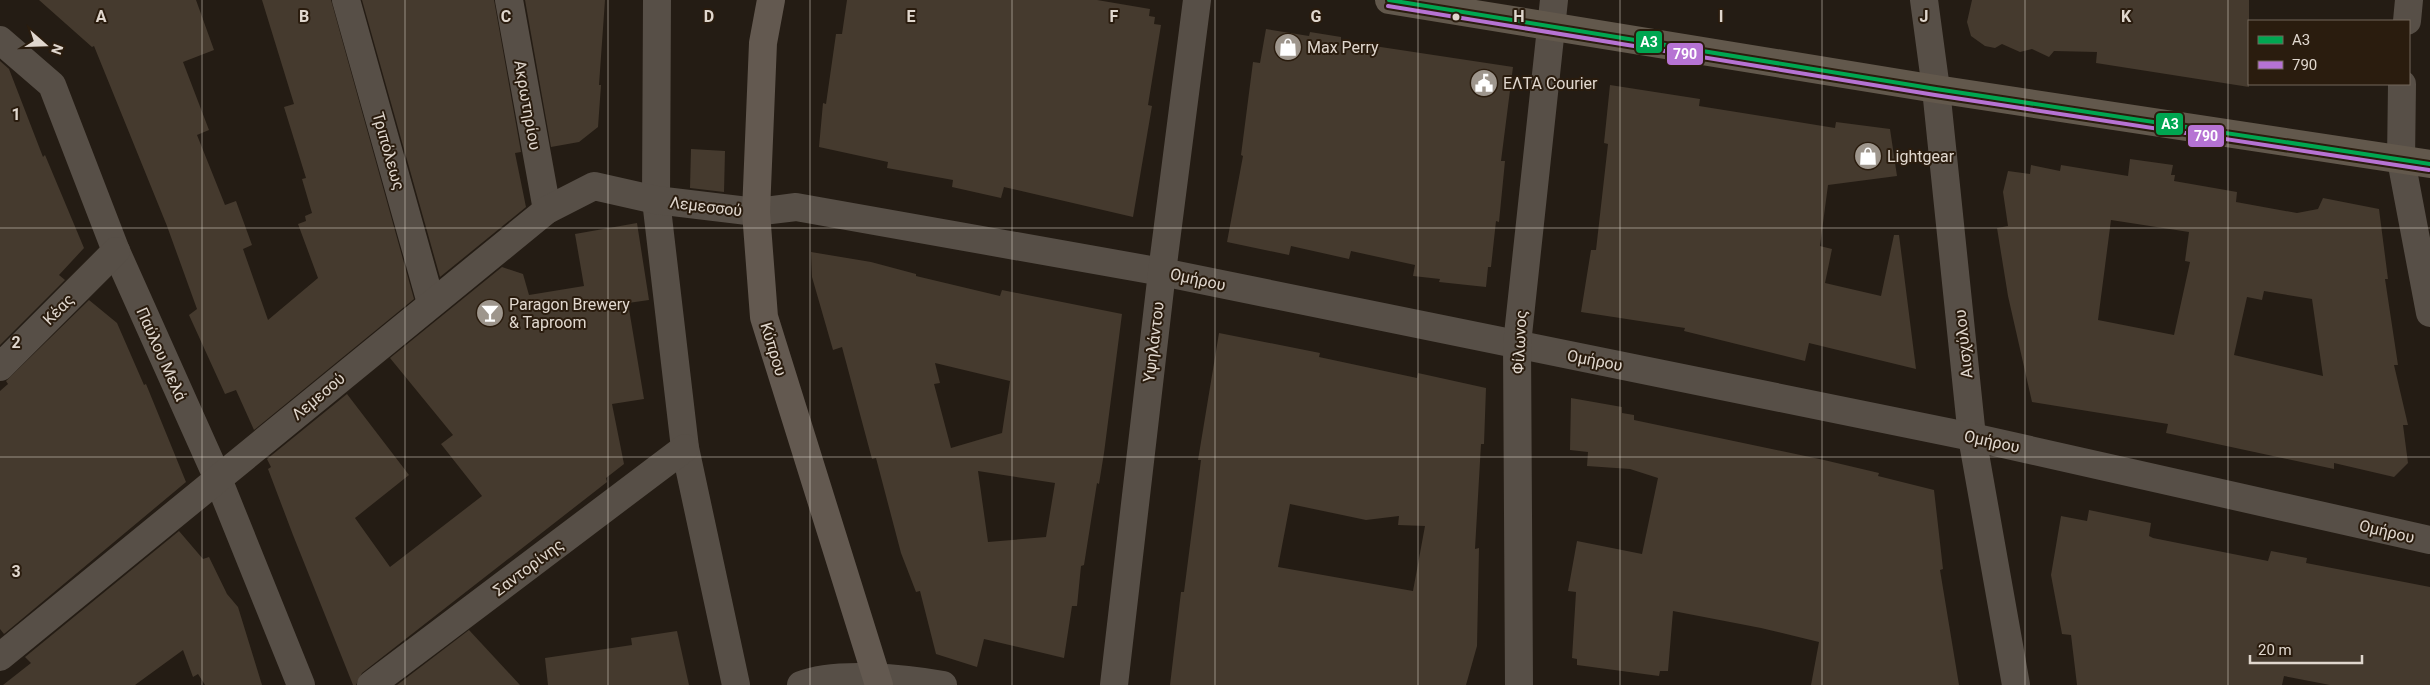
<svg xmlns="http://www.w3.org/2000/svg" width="2430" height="685" font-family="Roboto,sans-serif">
	<rect width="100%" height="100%" fill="#241c14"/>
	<!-- building -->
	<g fill="#453a2e" fill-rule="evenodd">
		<polygon points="39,0 196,0 214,50 183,62 209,130 197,135 225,205 236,201 252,245 243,249 268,320 318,278 298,224 306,221 305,216 312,213 302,179 306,178 284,107 294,104 262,0 331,0 414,299 254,430 236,390 225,394 189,315 197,309 167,226 94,46 92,47"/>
		<polygon points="362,0 494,0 521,152 515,153 526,207 440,277"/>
		<polygon points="525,0 605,0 599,85 601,85 598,127 579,142 551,147"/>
		<polygon points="847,0 1097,0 1150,9 1149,16 1155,17 1154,24 1161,25 1148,105 1152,106 1133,217 1004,187 1001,198 952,187 953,180 887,168 888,162 819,147 823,103 826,104 836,34 842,34"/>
		<polygon points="1972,0 2249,0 2249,87 2096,63 2097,52 2054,51 2049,57 2032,49 2020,52 2002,44 1995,48 1985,46 1971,36 1967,22"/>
		<polygon points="1266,29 1309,36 1310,32 1341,37 1341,41 1513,67 1501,161 1505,161 1499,222 1496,221 1491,267 1488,267 1486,287 1439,282 1440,279 1413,276 1415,265 1351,251 1349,259 1291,246 1289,255 1227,242 1243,156 1241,155 1253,62 1260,63"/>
		<polygon points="0,61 9,69 43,157 45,155 84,248 59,275 65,280 0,345"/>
		<polygon points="1610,85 1700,99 1699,106 1835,128 1836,122 1890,129 1897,176 1828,185 1820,246 1832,249 1825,283 1881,296 1894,235 1899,235 1916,369 1809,343 1805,361 1684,331 1685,328 1581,312 1591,250 1596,250 1608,144 1604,143"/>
		<polygon points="691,149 725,151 724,192 690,188"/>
		<path d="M2130 159 2173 165 2171 175H2175L2174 181 2237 192 2236 202 2297 213 2318 209 2323 198 2379 209 2388 279H2385L2398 365H2394L2408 425H2403L2408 463 2394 477 2334 463V469L2166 433 2168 424 2032 402 2008 296 1997 228 2008 226 2003 192 2008 171 2030 174 2031 165 2060 171 2061 165 2128 176ZM2111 220 2189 232 2185 261 2190 262 2174 335 2098 320ZM2264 291 2312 299 2323 376 2234 355 2247 297 2262 300Z"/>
		<polygon points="637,223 649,300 628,303 644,399 612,404 624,464 606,478 607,482 362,673 356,685 353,685 293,535 268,469 271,467 267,459 347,394 409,475 355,518 390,567 482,496 441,444 453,435 390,358 502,267 523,274 529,295 584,286 575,234"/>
		<path d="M811 252 871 262 916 274V276L1000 296 1002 290 1122 314 1104 453 1099 484 1097 483 1084 565 1081 566 1077 606H1072L1064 658 984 639 977 667 936 654 920 591 916 592 901 553 876 458 872 459 842 347 833 350 812 277ZM935 363 1010 381 1002 433 951 448 934 384 940 383ZM978 471 1055 483 1046 537 988 542Z"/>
		<polygon points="89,300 117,323 144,385 146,384 186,482 4,634 0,629 0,391 8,384 6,381"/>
		<path d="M1219 333 1320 353 1319 357 1417 378 1418 373 1486 388 1484 444H1481L1475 549 1479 548 1477 646 1466 685H1170L1181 592H1184L1201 460H1198ZM1290 504 1366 520 1399 516 1398 525 1425 526 1413 591 1278 567Z"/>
		<polygon points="1571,398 1622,407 1622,413 1634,415 1634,420 1824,460 1879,473 1878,476 1934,490 1943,569 1940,570 1959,685 1811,685 1819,642 1761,628 1673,611 1668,671 1660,671 1659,676 1577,665 1577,659 1572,658 1576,592 1568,591 1577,541 1642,554 1658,478 1630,469 1587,466 1588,452 1570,450"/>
		<polygon points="2089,510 2151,523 2149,536 2153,538 2268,561 2271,551 2307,558 2306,563 2430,587 2430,685 2330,685 2284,676 2282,685 2077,685 2071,635 2062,634 2051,575 2061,516 2087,521"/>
		<polygon points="179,531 203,559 209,557 227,594 238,607 262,685 205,685 198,674 193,677 183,650 135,685 3,685 31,663 25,657"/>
		<polygon points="469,630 520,685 397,685"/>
		<polygon points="677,631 689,685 548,685 545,658 632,645 631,638"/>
	</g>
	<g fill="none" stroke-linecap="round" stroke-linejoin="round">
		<!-- street -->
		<g stroke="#574f47" stroke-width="28">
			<polyline points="346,0 431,303"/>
			<polyline points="509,0 547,210"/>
			<polyline points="657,0 656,200 685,448 736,685"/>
			<polyline points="1924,0 1936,89 1972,437 2016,685"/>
			<polyline points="2407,21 2409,0"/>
			<polyline points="0,40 52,85 116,251 218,479 301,685"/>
			<polyline points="2402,84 2401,160 2430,313"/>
			<polyline points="0,367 116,251"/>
			<polyline points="0,657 547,210 594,186 656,200 756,212 796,207 1162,272 1972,437 2430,540"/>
			<polyline points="371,685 685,448"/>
			<path d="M801 685C835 671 906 678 943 685"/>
			<polyline points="1114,685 1162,272 1197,0"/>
			<polyline points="1519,685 1517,344 1554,0"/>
		</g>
		<!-- secondary -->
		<polyline stroke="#635950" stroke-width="28" points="771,0 763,43 756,212 764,317 879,685"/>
		<!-- primary -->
		<polyline stroke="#62584c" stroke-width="28" points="1389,0 1936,89 2430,164"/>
		<!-- bus-1 casing -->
		<g stroke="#2a1c0e" stroke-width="8">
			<polyline id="bus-1" points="1389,0 1936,89 2430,164"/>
		</g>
		<!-- bus-2 casing -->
		<g stroke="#2a1c0e" stroke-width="8">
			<polyline id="bus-2" points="1388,6 1935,95 2429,170"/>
		</g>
		<!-- bus-1 -->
		<use href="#bus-1" stroke="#00a651" stroke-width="4"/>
		<!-- bus-2 -->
		<use href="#bus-2" stroke="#b673d3" stroke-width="4"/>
	</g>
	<!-- grid -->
	<path fill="none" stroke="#e0d7ce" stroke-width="1" stroke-opacity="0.55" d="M202 0V685M405 0V685M608 0V685M810 0V685M1012 0V685M1215 0V685M1418 0V685M1620 0V685M1822 0V685M2025 0V685M2228 0V685M0 228H2430M0 457H2430"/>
	<!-- icons -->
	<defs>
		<g id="shop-disc" transform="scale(1.4375)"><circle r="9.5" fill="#9e968d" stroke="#2a1c0e"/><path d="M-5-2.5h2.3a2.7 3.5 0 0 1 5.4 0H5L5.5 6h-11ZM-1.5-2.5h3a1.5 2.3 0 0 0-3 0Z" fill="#fff"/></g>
		<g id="civic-disc" transform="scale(1.4375)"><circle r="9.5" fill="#9e968d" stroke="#2a1c0e"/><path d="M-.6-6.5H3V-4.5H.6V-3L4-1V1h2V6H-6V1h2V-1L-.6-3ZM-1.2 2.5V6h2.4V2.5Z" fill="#fff"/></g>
		<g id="bar-disc" transform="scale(1.4375)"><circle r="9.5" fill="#9e968d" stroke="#2a1c0e"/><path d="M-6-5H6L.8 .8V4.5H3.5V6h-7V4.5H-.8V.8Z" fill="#fff"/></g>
	</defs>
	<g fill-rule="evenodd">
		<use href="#shop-disc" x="1288" y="47"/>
		<use href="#civic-disc" x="1484" y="83"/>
		<use href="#shop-disc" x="1868" y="156"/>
		<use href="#bar-disc" x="490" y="313"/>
	</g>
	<!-- markers -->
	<circle fill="#e0d7ce" stroke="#2a1c0e" stroke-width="2" cx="1456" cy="17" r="4.5"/>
	<g text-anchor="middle" stroke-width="4" stroke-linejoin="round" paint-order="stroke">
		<!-- poi labels -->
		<g font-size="16" fill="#e0d7ce" stroke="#2a1c0e" text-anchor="start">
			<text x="1307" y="53">Max Perry</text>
			<text x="1503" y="89">ΕΛΤΑ Courier</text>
			<text x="1887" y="162">Lightgear</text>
			<text x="509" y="310">Paragon Brewery<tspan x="509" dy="18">&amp; Taproom</tspan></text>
		</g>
		<!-- street labels -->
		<g font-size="16" fill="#e0d7ce" stroke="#2a1c0e">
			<text transform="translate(528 105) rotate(80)" y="6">Ακρωτηρίου</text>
			<text transform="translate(389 151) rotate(74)" y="6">Τριπόλεως</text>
			<text transform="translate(706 206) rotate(7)" y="6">Λεμεσσού</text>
			<text transform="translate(1198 279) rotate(12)" y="6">Ομήρου</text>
			<text transform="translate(58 309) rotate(-45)" y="6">Κέας</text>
			<text transform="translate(1153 342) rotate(-83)" y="6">Υψηλάντου</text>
			<text transform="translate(1519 342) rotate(-87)" y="6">Φίλωνος</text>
			<text transform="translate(1963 344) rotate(-96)" y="6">Αισχύλου</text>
			<text transform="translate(774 349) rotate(73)" y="6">Κύπρου</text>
			<text transform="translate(162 354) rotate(66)" y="6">Παύλου Μελά</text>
			<text transform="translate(1595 360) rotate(11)" y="6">Ομήρου</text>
			<text transform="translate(318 396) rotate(-40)" y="6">Λεμεσού</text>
			<text transform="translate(1992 441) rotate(12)" y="6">Ομήρου</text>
			<text transform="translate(2387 531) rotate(13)" y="6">Ομήρου</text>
			<text transform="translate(528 567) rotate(-37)" y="6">Σαντορίνης</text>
		</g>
	</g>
	<g font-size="16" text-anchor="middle" font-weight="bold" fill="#e0d7ce" stroke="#2a1c0e" stroke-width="4" stroke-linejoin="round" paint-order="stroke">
		<text x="101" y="22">A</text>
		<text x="304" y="22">B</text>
		<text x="506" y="22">C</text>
		<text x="709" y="22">D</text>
		<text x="911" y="22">E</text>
		<text x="1114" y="22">F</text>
		<text x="1316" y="22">G</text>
		<text x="1519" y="22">H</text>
		<text x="1721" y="22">I</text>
		<text x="1924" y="22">J</text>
		<text x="2126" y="22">K</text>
		<text x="16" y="120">1</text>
		<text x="16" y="348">2</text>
		<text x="16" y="577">3</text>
	</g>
	<g stroke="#2a1c0e" stroke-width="2">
		<rect x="1635" y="30" width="28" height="24" rx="5" fill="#00a651"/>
		<rect x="1666" y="42" width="38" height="24" rx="5" fill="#b673d3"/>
		<rect x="2155" y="112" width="29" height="24" rx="5" fill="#00a651"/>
		<rect x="2187" y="124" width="38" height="24" rx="5" fill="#b673d3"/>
	</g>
	<g font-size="14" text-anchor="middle" font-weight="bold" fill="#fff">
		<text x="1649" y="47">Α3</text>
		<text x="1685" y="59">790</text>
		<text x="2170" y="129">Α3</text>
		<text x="2206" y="141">790</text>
	</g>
	<!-- legend -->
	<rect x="2248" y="20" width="162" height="65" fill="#2a1c0e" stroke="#73675b"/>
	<rect x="2258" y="36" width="25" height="8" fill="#00a651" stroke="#73675b"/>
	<text x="2292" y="45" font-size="15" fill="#e0d7ce">Α3</text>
	<rect x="2258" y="61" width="25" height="8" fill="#b673d3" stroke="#73675b"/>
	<text x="2292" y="70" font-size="15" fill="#e0d7ce">790</text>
	<!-- north arrow -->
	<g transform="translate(45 45) rotate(110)" stroke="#2a1c0e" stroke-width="4" paint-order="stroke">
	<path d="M0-4L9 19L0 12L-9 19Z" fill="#e0d7ce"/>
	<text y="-8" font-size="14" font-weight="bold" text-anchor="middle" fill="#e0d7ce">N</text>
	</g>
	<!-- scale -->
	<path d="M2250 655v8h112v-8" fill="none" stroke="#e0d7ce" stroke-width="2.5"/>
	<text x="2258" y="655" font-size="15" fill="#e0d7ce" stroke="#2a1c0e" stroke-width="4" paint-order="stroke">20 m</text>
</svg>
